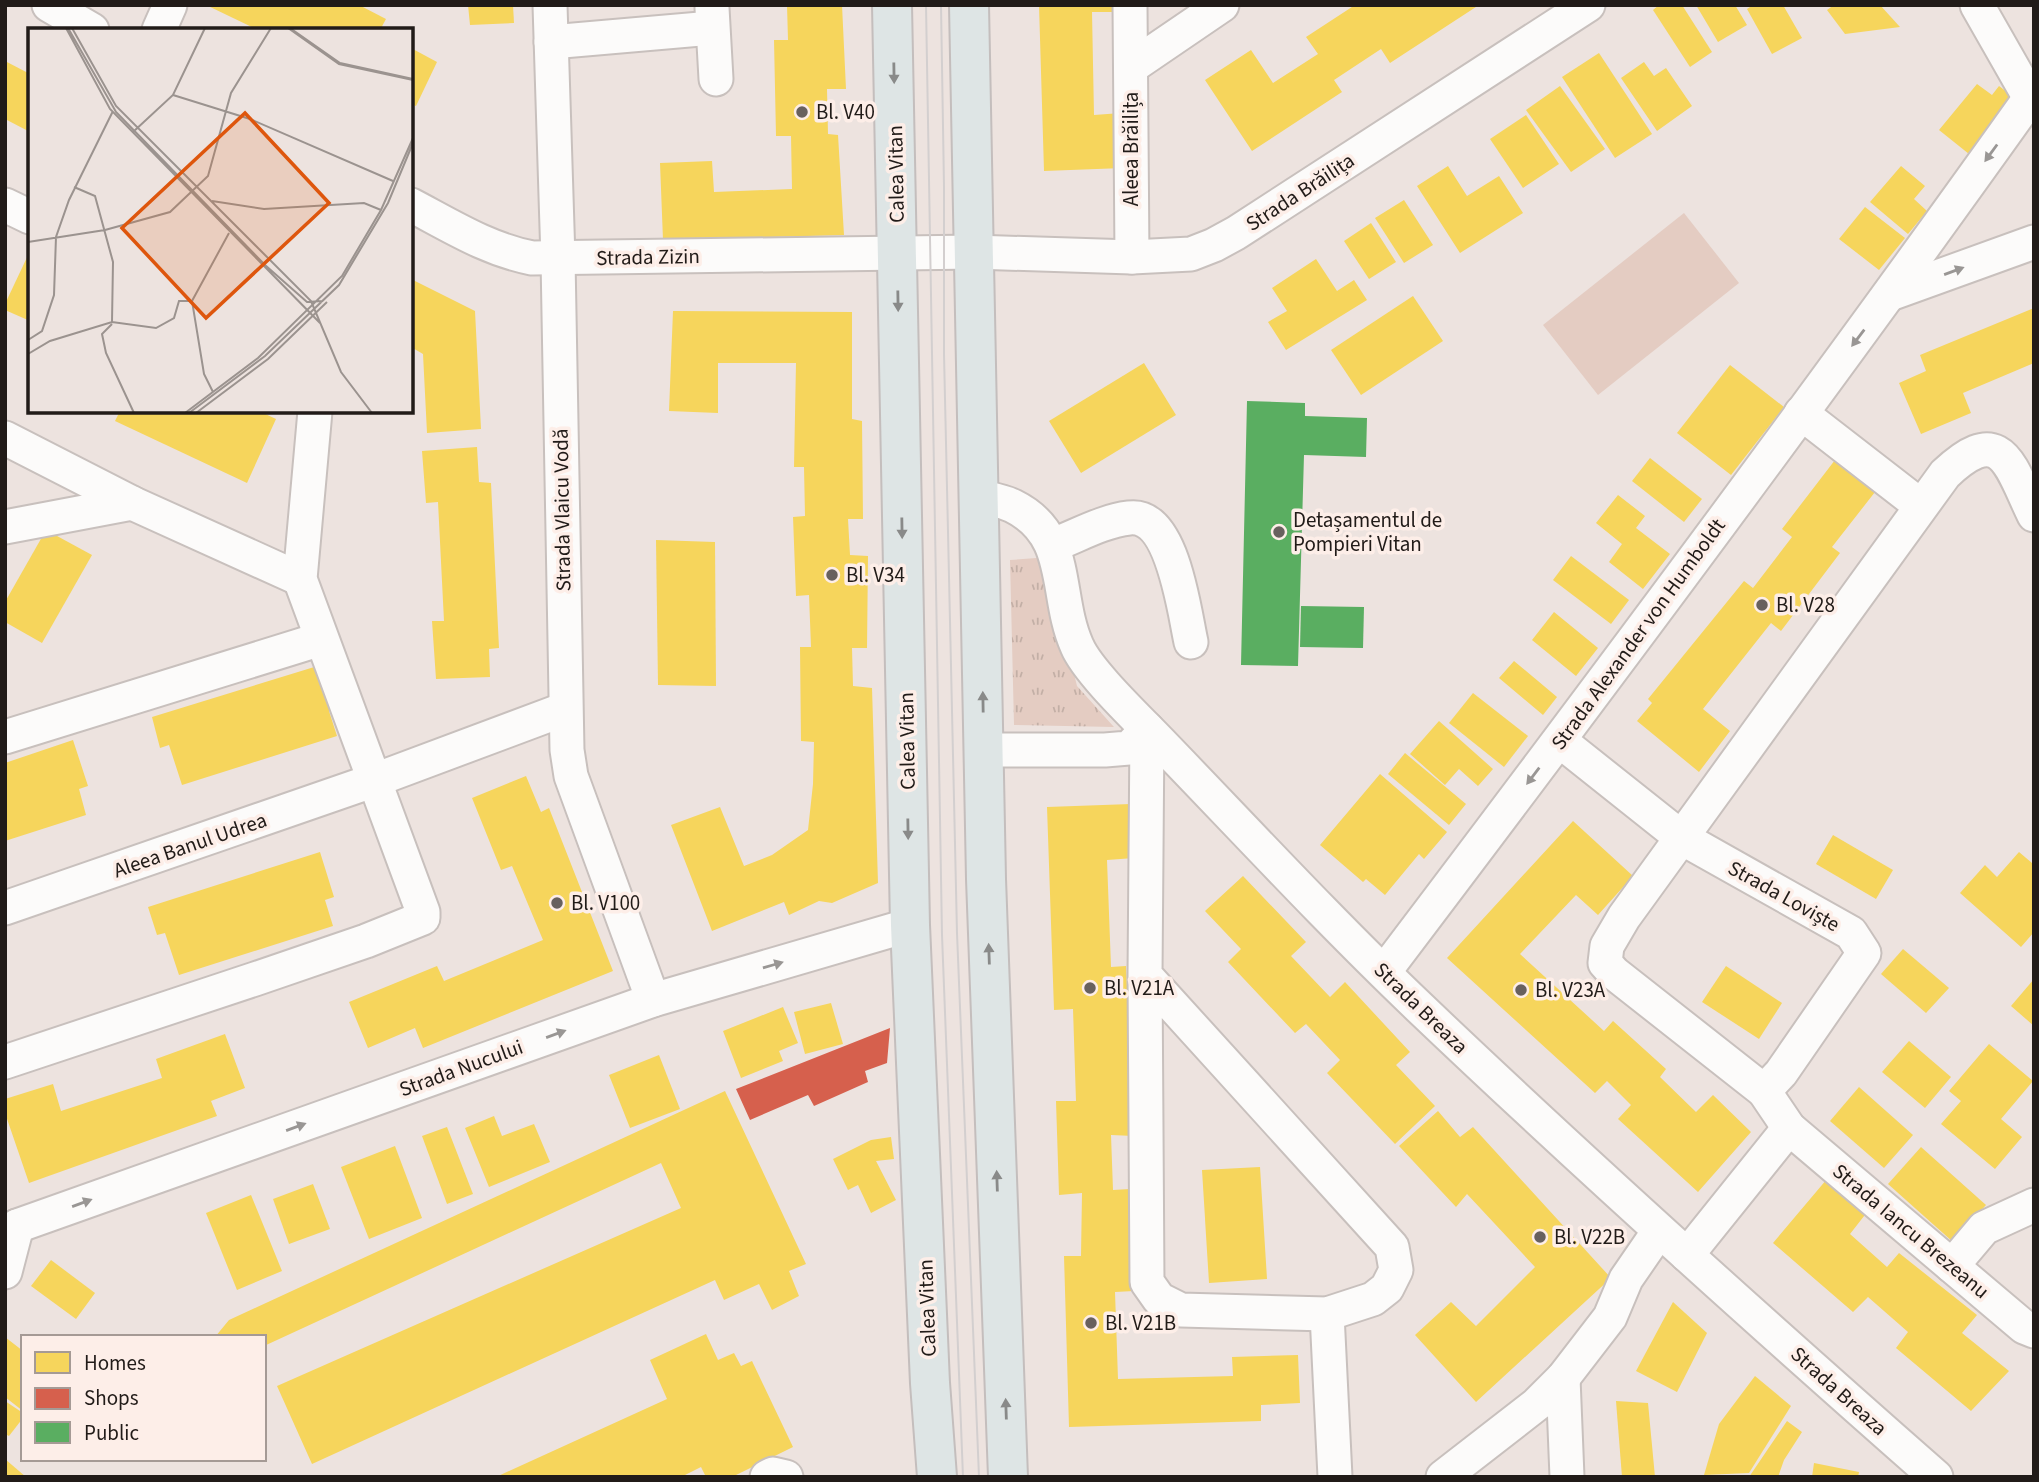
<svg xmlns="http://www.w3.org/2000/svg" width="2039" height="1482" font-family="'Source Sans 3',sans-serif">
	<defs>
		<pattern id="grass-tufts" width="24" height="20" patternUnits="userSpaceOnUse" patternTransform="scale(1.75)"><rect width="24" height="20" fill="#e4ccc2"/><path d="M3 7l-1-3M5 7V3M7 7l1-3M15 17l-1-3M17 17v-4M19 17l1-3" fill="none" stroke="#c3afa6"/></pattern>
	</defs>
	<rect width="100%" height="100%" fill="#ede3df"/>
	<!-- grass -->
	<polygon fill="url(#grass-tufts)" points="1050,557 1051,580 1077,686 1114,727 1014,725 1010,560"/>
	<!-- pitch -->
	<polygon fill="#e4ccc2" points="1684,213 1739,283 1598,395 1543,325"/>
	<!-- homes -->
	<g fill="#f6d55c">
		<polygon points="206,5 359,5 386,19 380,30 258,30"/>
		<polygon points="468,5 513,5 514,23 470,25"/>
		<polygon points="787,5 842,5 846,89 827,89 828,134 838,135 844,235 663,240 660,163 712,161 714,192 792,189 791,136 776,136 774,40 788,40"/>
		<polygon points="1039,5 1112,5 1112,12 1092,12 1094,115 1121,113 1123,168 1044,171"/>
		<polygon points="1355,5 1479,5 1390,63 1381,49 1334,80 1342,92 1252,151 1205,80 1251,50 1273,83 1318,54 1306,37"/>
		<polygon points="1659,5 1682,5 1712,52 1690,67 1653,10"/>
		<polygon points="1696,5 1735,5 1747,25 1718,42"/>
		<polygon points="1753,5 1783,5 1802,38 1772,54 1747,9"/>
		<polygon points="1834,5 1880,5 1900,27 1845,34 1827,10"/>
		<polygon points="411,48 437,62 416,106 411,104"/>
		<polygon points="1599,53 1652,134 1615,158 1562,77"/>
		<polygon points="5,61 30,74 30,132 5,119"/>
		<polygon points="1644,62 1654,76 1666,68 1692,106 1657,131 1621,78"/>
		<polygon points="1977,84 1992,95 1999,86 2015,98 1969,154 1939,130"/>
		<polygon points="1560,86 1605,149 1571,172 1526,110"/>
		<polygon points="1526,115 1559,164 1523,188 1490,139"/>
		<polygon points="1448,166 1467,196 1499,176 1523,213 1460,253 1417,186"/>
		<polygon points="1901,166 1925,186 1914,199 1927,211 1908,234 1870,202"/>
		<polygon points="1404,200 1433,245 1404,263 1375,218"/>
		<polygon points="1865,207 1905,238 1879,270 1839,239"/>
		<polygon points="1371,223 1396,262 1369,279 1344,241"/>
		<polygon points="30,251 30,321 5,310 5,304"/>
		<polygon points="1316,259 1337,291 1354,280 1367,300 1286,350 1268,322 1287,311 1272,288"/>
		<polygon points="411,279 475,311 481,429 427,433 423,354 411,347"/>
		<polygon points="1413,296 1443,341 1361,395 1331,350"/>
		<polygon points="2034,308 2034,363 1963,393 1971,413 1921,434 1899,383 1926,371 1920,355"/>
		<polygon points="673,311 852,312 852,419 862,421 863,519 848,519 850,555 868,556 867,648 852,648 853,686 872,688 878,883 832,903 819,901 789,915 784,902 712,931 671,825 720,807 744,866 772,855 808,830 813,784 814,742 801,741 800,647 811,647 809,595 796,596 793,517 805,516 804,467 794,467 796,363 718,363 718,413 669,411"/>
		<polygon points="1144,363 1176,415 1081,473 1049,421"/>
		<polygon points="1730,365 1784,407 1731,475 1677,433"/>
		<polygon points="120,411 259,411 276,419 247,483 115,421"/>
		<polygon points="477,447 479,482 491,483 499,648 489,649 490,677 436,679 432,621 444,621 438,502 426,503 422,451"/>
		<polygon points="1650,458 1702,499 1684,522 1632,481"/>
		<polygon points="1835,460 1875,492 1832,547 1840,553 1781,631 1771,623 1703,709 1730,731 1699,772 1637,721 1652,703 1648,699 1744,581 1753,588 1792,537 1782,529"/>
		<polygon points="1618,495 1645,516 1636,528 1670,554 1643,589 1609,562 1622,544 1596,523"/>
		<polygon points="46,530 92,555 42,643 5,622 5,602"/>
		<polygon points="656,540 715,542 716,686 658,685"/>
		<polygon points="1571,556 1629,600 1611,624 1553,580"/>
		<polygon points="1554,612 1598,648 1576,676 1532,640"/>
		<polygon points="1514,661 1557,697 1543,715 1499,678"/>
		<polygon points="324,664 338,708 329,711 337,736 182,785 169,745 160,748 152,717"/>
		<polygon points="1473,693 1528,736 1504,767 1449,723"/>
		<polygon points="1439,721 1493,769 1478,786 1459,769 1445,785 1410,754"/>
		<polygon points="73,740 88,786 79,789 86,815 5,841 5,763"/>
		<polygon points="1405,753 1466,804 1449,825 1388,774"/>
		<polygon points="1380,774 1447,832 1424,859 1419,854 1385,895 1366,879 1363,882 1320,845"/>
		<polygon points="526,776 541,812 549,808 613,971 423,1048 415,1028 368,1048 349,1002 437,966 444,981 543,940 512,866 501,870 472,798"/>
		<polygon points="1131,804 1134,858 1107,860 1111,967 1126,966 1134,1136 1111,1135 1113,1190 1130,1189 1134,1291 1115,1292 1118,1379 1233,1376 1232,1357 1298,1355 1300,1403 1261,1405 1261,1421 1069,1427 1064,1256 1081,1256 1082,1193 1059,1195 1056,1101 1076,1101 1073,1009 1054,1010 1047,807"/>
		<polygon points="1573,821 1633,876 1598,915 1576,895 1520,954 1604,1031 1613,1021 1666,1069 1660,1077 1696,1112 1713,1095 1751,1132 1698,1192 1618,1119 1631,1105 1607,1081 1595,1093 1447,958"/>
		<polygon points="1833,835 1893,870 1876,899 1816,864"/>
		<polygon points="320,852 334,897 325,900 333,926 179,975 165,933 157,935 148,907"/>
		<polygon points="2019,852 2032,863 2034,861 2034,932 2021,947 1960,893 1985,865 1997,877"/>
		<polygon points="1243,876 1306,942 1291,956 1330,997 1345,982 1410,1052 1396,1065 1435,1106 1395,1144 1327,1073 1340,1060 1306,1024 1295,1033 1228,962 1241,949 1205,911"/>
		<polygon points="1903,949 1949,988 1926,1013 1881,974"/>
		<polygon points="1726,966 1782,1003 1759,1039 1702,1002"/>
		<polygon points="2034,979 2034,1026 2011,1006"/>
		<polygon points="831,1003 843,1044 805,1054 794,1012"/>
		<polygon points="783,1007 798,1043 779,1051 783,1061 741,1078 723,1031"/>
		<polygon points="225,1034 245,1088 211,1101 217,1116 29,1183 5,1113 5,1099 53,1084 61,1111 162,1078 156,1059"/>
		<polygon points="1909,1041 1951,1077 1925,1108 1882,1072"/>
		<polygon points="1989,1044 2033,1081 2001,1119 2022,1137 1995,1169 1941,1124 1961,1101 1949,1091"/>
		<polygon points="659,1055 680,1109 630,1128 609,1075"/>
		<polygon points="1859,1087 1913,1135 1884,1168 1830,1121"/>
		<polygon points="725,1091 806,1264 789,1271 799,1296 772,1310 759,1284 724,1300 715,1280 312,1464 277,1386 681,1208 661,1163 264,1346 264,1337 215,1337 229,1320"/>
		<polygon points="1438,1111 1460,1137 1473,1127 1611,1278 1476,1402 1415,1335 1451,1302 1476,1326 1535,1267 1467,1194 1456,1207 1399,1146"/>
		<polygon points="494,1116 502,1136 534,1124 550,1162 489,1187 465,1128"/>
		<polygon points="447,1127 473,1194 447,1204 422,1136"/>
		<polygon points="891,1137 894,1159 876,1161 896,1200 871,1213 858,1185 848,1190 833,1159 871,1140"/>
		<polygon points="395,1146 422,1218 369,1239 341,1167"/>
		<polygon points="1921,1147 1986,1205 1953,1242 1888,1184"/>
		<polygon points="1260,1167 1267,1279 1209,1283 1202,1170"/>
		<polygon points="1827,1179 1868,1211 1850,1234 1887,1267 1899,1253 1977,1315 1962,1333 2009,1371 1971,1411 1896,1348 1908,1332 1868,1297 1853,1312 1773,1243"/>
		<polygon points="313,1184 330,1229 289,1244 273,1199"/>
		<polygon points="251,1195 282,1271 237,1290 206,1213"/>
		<polygon points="51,1260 95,1293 76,1319 31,1286"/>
		<polygon points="1673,1302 1707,1333 1677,1392 1636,1371"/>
		<polygon points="706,1334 718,1360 734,1353 741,1366 752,1361 793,1447 732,1477 706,1477 701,1467 681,1477 496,1477 667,1399 650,1360"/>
		<polygon points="5,1337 23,1351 23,1411 5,1397"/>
		<polygon points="1755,1376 1791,1406 1749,1473 1704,1475 1719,1424"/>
		<polygon points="5,1401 23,1413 23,1418 9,1436 5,1434"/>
		<polygon points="1616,1401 1648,1403 1655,1477 1622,1477"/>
		<polygon points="1787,1421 1802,1432 1784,1460 1778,1477 1749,1477"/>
		<polygon points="5,1459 26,1477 5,1477"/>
		<polygon points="1814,1463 1859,1472 1858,1477 1812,1477"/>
	</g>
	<!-- shops -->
	<polygon fill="#d6604d" points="890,1028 887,1063 865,1071 868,1082 814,1106 808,1095 750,1120 736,1089"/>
	<!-- public -->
	<g fill="#5aae61">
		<polygon points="1247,401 1305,403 1305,416 1367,418 1366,457 1304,455 1298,666 1241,665"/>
		<polygon points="1301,606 1364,607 1363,648 1300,647"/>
	</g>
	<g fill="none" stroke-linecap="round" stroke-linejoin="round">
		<!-- minor casing -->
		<g stroke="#c8c0bd" stroke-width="37">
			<g id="minor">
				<polyline points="49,5 92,30"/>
				<polyline points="550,5 558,259 567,750 571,776 653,1000"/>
				<polyline points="1130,5 1132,257"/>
				<polyline points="1977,5 2034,105"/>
				<polyline points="712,8 716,79"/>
				<polyline points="159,30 170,5"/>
				<polyline points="551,42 712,28"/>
				<polyline points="1131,67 1222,5"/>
				<polyline points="5,205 30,217"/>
				<path d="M411 205C451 226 487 249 532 258L974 252 1132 257 1191 254 1214 245 1236 233 1588 5"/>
				<polyline points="1890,294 2034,242"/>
				<polyline points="1801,413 1921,506"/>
				<polyline points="5,438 132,503 300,579"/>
				<path d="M979 496C990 499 1003 501 1013 506 1072 535 1054 595 1077 646 1088 672 1138 719 1159 741 1245 830 1329 921 1418 1006 1587 1167 1761 1323 1936 1477"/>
				<polyline points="5,527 132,503"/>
				<path d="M1053 545C1077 536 1103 521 1129 518 1173 512 1184 611 1191 642"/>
				<polyline points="5,737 321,639"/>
				<polyline points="1560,741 1682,838 1851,933 1864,953 1781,1073 1764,1091 1789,1128 2024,1327 2034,1331"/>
				<polyline points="984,750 1105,750 1129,748 1147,729"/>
				<polyline points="5,908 375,780 565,709"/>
				<path d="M1384 972C1603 683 1820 393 2030 98"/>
				<polyline points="1145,975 1392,1247 1396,1270 1387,1288 1373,1299 1327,1314 1181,1310 1159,1299 1147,1282 1145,975 1147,729"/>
				<polyline points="5,1062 255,979 366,941 423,918 423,912 300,579 315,411"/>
				<path d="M1764 1091 1614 973 1605 963 1607 946 1624 917 1945 474C2002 420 2010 466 2034 515"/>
				<polyline points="17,1226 653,1000 910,925"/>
				<polyline points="1687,1255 1789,1128"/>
				<polyline points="1952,1266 1984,1228 2034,1205"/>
				<polyline points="5,1272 17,1226"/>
				<polyline points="1327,1314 1335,1477"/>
				<polyline points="1563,1378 1567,1477"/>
				<polyline points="767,1477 773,1474 786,1477"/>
				<polyline points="1443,1477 1537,1404 1563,1378 1610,1317 1626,1279 1659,1231"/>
			</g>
		</g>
		<!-- major casing -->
		<g stroke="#c4bebd" stroke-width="42">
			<g id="major">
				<polyline points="892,5 910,925 930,1383 937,1477"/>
				<polyline points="969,5 986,879 1008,1477"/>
			</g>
		</g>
		<!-- minor -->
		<use href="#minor" stroke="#fcfbfa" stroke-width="33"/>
		<!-- major -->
		<use href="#major" stroke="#dee5e5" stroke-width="38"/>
		<!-- tram -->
		<g stroke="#d3cfcf" stroke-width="2">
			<polyline points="926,5 942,935 963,1477"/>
			<polyline points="941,5 944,187 944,354 957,933 979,1477"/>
		</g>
	</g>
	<!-- one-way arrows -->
	<defs><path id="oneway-solid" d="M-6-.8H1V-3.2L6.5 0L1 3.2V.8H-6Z" transform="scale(1.75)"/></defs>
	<g fill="#898a89">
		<use href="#oneway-solid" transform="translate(894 73) rotate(89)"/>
		<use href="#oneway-solid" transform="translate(898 301) rotate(89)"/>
		<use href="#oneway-solid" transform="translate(902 528) rotate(89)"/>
		<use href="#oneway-solid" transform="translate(983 702) rotate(-91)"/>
		<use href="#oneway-solid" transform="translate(908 829) rotate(89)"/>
		<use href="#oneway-solid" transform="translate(989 954) rotate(-92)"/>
		<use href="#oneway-solid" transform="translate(997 1181) rotate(-92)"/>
		<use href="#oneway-solid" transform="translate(1006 1409) rotate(-92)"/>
	</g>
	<g fill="#999694">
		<use href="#oneway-solid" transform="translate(1991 153) rotate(126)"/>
		<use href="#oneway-solid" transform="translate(1954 271) rotate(-20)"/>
		<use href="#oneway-solid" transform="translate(1858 338) rotate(127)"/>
		<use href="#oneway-solid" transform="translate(1533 776) rotate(127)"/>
		<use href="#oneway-solid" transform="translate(773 965) rotate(-16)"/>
		<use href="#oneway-solid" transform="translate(556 1034) rotate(-20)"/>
		<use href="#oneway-solid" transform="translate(296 1127) rotate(-20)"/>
		<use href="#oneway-solid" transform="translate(82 1203) rotate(-20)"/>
	</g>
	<!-- markers -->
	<g fill="#68615e" stroke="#fdeee8" stroke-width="2.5">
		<circle cx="802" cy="112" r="7"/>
		<circle cx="1279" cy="532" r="7"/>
		<circle cx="832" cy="575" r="7"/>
		<circle cx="1762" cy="605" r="7"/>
		<circle cx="557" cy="903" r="7"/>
		<circle cx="1090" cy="988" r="7"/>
		<circle cx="1521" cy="990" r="7"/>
		<circle cx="1540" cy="1237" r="7"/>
		<circle cx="1091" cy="1323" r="7"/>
	</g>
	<g text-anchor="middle" stroke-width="7" stroke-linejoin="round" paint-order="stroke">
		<!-- poi labels -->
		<g font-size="21" fill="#211b18" stroke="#fdeee8" text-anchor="start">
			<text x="816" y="119">Bl. V40</text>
			<text x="1293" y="527">Detașamentul de<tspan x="1293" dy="24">Pompieri Vitan</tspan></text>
			<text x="846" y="582">Bl. V34</text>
			<text x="1776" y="612">Bl. V28</text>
			<text x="571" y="910">Bl. V100</text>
			<text x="1104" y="995">Bl. V21A</text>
			<text x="1535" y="997">Bl. V23A</text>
			<text x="1554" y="1244">Bl. V22B</text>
			<text x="1105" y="1330">Bl. V21B</text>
		</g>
		<!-- street labels -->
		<g font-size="21" fill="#211b18" stroke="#fdeee8">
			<text transform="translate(1131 149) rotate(-90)" y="7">Aleea Brăilița</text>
			<text transform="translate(896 174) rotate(-91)" y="7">Calea Vitan</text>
			<text transform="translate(1300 192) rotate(-33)" y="7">Strada Brăilița</text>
			<text transform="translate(648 257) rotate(-1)" y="7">Strada Zizin</text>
			<text transform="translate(562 510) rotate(-91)" y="7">Strada Vlaicu Vodă</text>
			<text transform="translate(1638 634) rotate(-54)" y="7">Strada Alexander von Humboldt</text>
			<text transform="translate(907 741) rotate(-91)" y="7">Calea Vitan</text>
			<text transform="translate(190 845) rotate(-19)" y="7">Aleea Banul Udrea</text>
			<text transform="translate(1784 896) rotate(29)" y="7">Strada Loviște</text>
			<text transform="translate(1421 1008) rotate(44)" y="7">Strada Breaza</text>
			<text transform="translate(461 1068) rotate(-20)" y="7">Strada Nucului</text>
			<text transform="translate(1911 1231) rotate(40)" y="7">Strada Iancu Brezeanu</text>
			<text transform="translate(927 1308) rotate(-92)" y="7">Calea Vitan</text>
			<text transform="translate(1839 1391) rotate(42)" y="7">Strada Breaza</text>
		</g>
	</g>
	<!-- overview -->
	<g transform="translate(28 28)">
		<rect width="385" height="385" fill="#ede3df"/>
		<path fill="none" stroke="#9b938f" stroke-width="2" d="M38 0 82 81 292 295M40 0 88 84 237 237 279 274 295 273M44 0 88 78 283 273 313 344 344 385M260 0 311 36 385 52M262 0 312 35 385 51M145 67 222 91 365 153M105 104 145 67 177 0M46 159 67 168 85 234 84 294M184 173 236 181 336 175 353 182M0 214 77 202 142 184 180 148 203 65 243 0M84 296 74 306 78 325 106 385M0 312 14 303 26 267 28 209 41 172 85 83M0 326 22 313 84 294 128 300 146 290 151 273H164M185 364 176 346 164 273 201 205M157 385 230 330 314 248 353 182 385 110M161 385 237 328 311 257 360 175 385 115M168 385 240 331 299 274"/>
		<path fill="#de560d" fill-opacity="0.15" stroke="#de560d" stroke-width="3.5" d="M217 85 301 175 178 290 94 200Z"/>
		<rect width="385" height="385" fill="none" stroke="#211b18" stroke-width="3.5"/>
	</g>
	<!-- border -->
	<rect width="2039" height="1482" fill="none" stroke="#211b18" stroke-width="14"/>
	<!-- legend -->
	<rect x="21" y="1335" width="245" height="126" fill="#fdeee8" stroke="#a59a95" stroke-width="2"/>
	<rect x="35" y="1352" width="35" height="21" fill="#f6d55c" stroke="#a59a95" stroke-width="2"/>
	<text x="84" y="1370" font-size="21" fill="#211b18">Homes</text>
	<rect x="35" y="1388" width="35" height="21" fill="#d6604d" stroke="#a59a95" stroke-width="2"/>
	<text x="84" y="1405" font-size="21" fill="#211b18">Shops</text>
	<rect x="35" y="1422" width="35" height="21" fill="#5aae61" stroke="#a59a95" stroke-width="2"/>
	<text x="84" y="1440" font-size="21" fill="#211b18">Public</text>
</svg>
